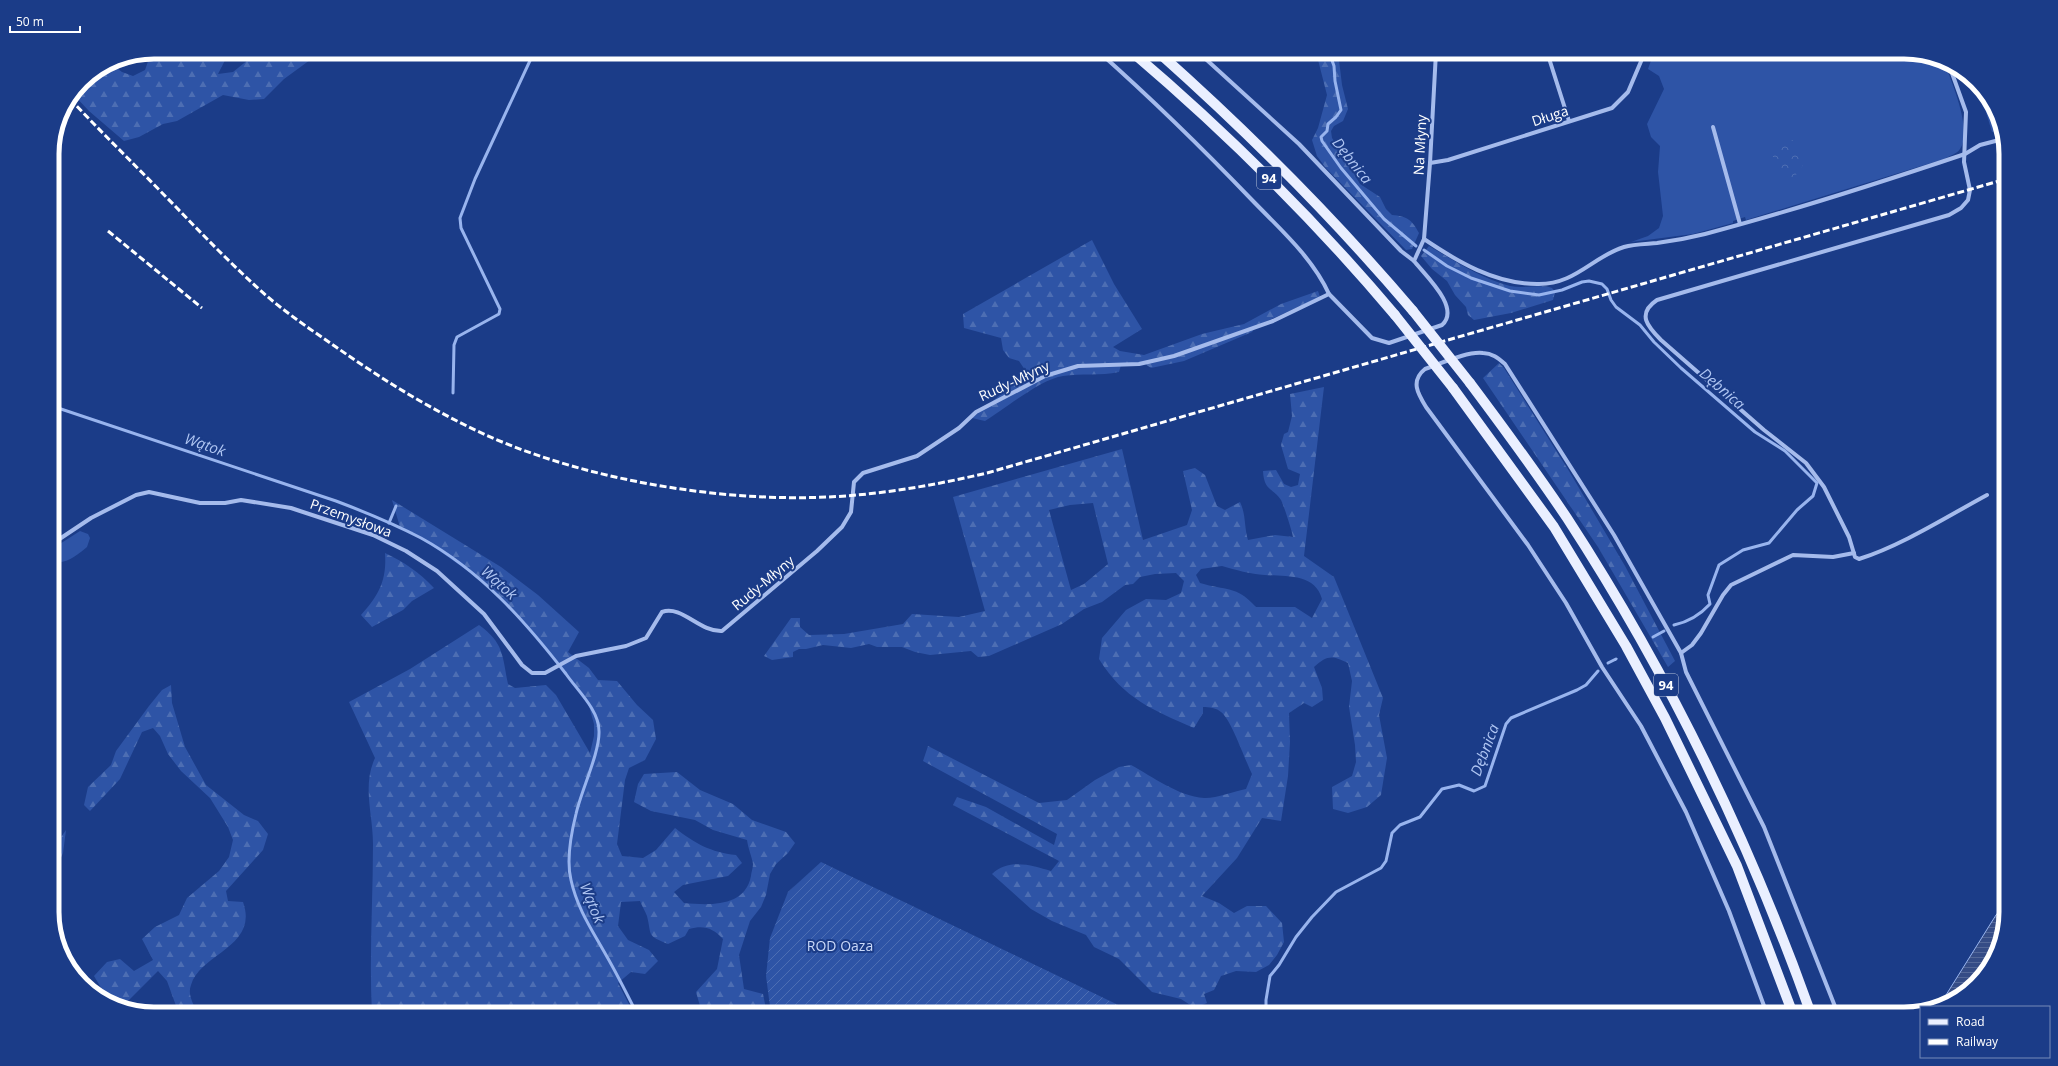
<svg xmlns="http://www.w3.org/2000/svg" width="2058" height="1066" font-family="'Open Sans',sans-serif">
	<defs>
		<pattern id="forest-firs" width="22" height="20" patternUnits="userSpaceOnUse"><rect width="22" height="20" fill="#2e54a6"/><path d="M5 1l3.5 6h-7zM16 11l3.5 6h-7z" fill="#4d6eb3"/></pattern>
		<pattern id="park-crowns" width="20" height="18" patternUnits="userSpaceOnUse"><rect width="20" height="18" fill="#2e54a6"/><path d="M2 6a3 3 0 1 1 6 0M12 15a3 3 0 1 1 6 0" fill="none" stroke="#4d6eb3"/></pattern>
		<pattern id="garden-furrows" width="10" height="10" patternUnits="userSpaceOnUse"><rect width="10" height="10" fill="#2e54a6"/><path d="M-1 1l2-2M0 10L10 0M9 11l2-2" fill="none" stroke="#4d6eb3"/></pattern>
		<pattern id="water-rules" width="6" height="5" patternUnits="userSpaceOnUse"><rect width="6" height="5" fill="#354c86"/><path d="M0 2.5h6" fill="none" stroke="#536798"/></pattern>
	</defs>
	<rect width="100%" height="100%" fill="#1b3c88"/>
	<!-- grass -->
	<g fill="#2e54a6">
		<path d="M1654 52H1904L1944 61C1951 81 1973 130 1960 149 1957 154 1949 156 1944 159L1746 220 1745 217 1733 221V223L1693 234 1631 242 1648 236 1659 228 1663 216 1658 172 1660 146 1651 137 1647 124 1664 89 1659 76 1648 69Z"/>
		<polygon points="1979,89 1989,97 2000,130 1992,132"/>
		<path d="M80 531 88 534 90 538 87 547C79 554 64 566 53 561L52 549Z"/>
	</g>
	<!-- forest -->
	<g fill="url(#forest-firs)" fill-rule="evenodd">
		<polygon points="154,52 234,52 225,60 218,74 233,72 258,52 321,52 284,79 264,99 249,100 223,95 177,121 163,124 139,137 124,141 89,111 73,94 82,82 110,63 122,72 133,76 145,70 151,53"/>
		<path d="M1316 52H1338L1342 85 1348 109 1343 121 1334 126 1331 131 1332 138 1344 156 1360 184 1380 197 1386 209 1392 215C1407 216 1412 220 1419 233L1412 249 1406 250 1325 167 1317 156 1312 140 1318 128 1327 95Z"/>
		<path d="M1092 240 1114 284 1142 329 1113 347 1120 351 1144 355 1202 334 1244 324 1281 304 1318 291 1320 297 1256 326 1252 332 1184 361 1151 368 1145 364 1121 365 1119 372C1100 376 1081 373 1063 376 1041 379 1006 408 985 421L972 418 1027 373 1019 361 1009 358 1003 350 1001 338 964 328 963 314Z"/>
		<path d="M1429 246C1455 261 1480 278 1510 286 1524 289 1539 284 1552 288L1555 292 1553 300 1511 313 1474 320 1468 315 1466 307 1455 295 1447 281 1432 269 1421 256Z"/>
		<polygon points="1499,363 1504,368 1569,471 1625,566 1675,661 1668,667 1598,547 1483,378"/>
		<path d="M1324 387 1304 556 1334 577 1383 698 1379 715 1387 758 1381 795 1367 807 1348 813 1333 809 1332 787 1352 776 1356 762 1355 745 1349 707 1352 681 1348 663C1332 655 1327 655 1314 667L1322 688 1323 700 1312 707 1304 703 1289 713 1290 742 1288 776 1281 821 1262 818 1237 858 1202 896 1219 903 1234 913 1247 906H1266L1282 923 1284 942 1277 955 1269 965 1256 972 1236 971 1221 976 1214 990 1204 994 1207 1003 1195 1008 1181 999 1152 992 1119 959 1094 947 1086 935 1052 921 1031 909 992 874C1008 858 1032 865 1051 871L1059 861 953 805 957 797 986 807 1054 845 1057 834 923 761 928 746 1039 803 1067 800 1095 780 1119 767 1131 765C1153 777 1178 796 1204 798 1214 799 1235 791 1246 789L1252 774C1245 760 1231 719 1221 712 1217 708 1209 707 1203 707V713L1194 728C1153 710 1124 699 1099 659L1102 638 1126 610 1146 599 1166 600 1181 593 1184 581 1176 573 1155 574 1140 577 1133 584 1125 585 1102 602 1084 609 1062 624 989 656 978 657 971 651 930 655 915 652 902 647H877L869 644 851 648 823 645 806 649H799L793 652V657L772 660 764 656 791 618H800V627L809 635 844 634 903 624 912 614 959 617 985 611 953 497 1122 449 1143 540 1187 525 1192 510 1183 471 1195 468 1205 475 1217 506 1225 510 1240 502C1246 514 1244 527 1248 540L1275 535 1293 537C1292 531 1283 503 1281 500 1273 488 1264 491 1263 471L1276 470 1284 484 1291 487 1298 485 1300 474 1288 469 1281 445 1284 434 1288 432 1292 416 1290 394ZM1093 503 1108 564 1084 584 1071 590 1049 510 1070 505ZM1222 566C1236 570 1250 574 1265 575 1286 577 1315 573 1322 599L1312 618 1295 607H1256C1236 585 1226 591 1200 583L1196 575 1201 569Z"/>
		<path d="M392 500 501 567 538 595 579 632 568 652 589 668 598 680 617 681 637 705 653 720 656 739 645 760 629 768 625 780 617 844 622 856 643 858 656 850 675 828C696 844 710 852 736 855L742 863 728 876 683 885 674 892 684 903C708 905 745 908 751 876 751 873 753 868 753 864 752 857 748 848 747 840L713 830 695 820 651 811 634 802 638 784 644 774 677 772 700 790 733 804 752 820 786 832 795 843 788 853 776 864 770 874 766 895 761 907 750 921 739 955 744 989 763 994 767 1014H725L726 1012 716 1007 700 1006 696 992 717 969 723 939C713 928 704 925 689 929L685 936 668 944C646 935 652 936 647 916 645 911 642 906 640 901L621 902 618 926 628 940 649 950 658 961 645 974 631 972 618 983 634 1014H372C369 957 373 901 373 844 373 814 362 786 375 758L349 702 410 669 479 625C504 643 502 655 508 684L515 688 546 685 556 695 590 753 594 736V724L589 706 585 697 559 665 492 588 431 545 400 527Z"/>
		<path d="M385 553C404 562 419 572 434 588L412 601 403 610 372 627 361 615C379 595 387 580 385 553Z"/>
		<path d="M171 685 172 703 185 747 206 785 244 815 258 821 268 834 263 850 226 891 228 901 243 902C259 947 201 953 191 985 187 995 194 1005 198 1014H179L167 981 158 971 127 1002 133 1009 107 1002 109 1001 94 976 107 962 120 959 134 971 153 960 142 939 155 927 179 915 187 898 219 871 229 857 233 840 228 827 210 798 181 771 168 754 160 736 153 728 142 732 120 779 90 811 84 805 88 787 111 765 116 751 149 706 162 690Z"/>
		<polygon points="66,830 63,853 52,878 52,850"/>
	</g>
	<!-- park -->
	<polygon fill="url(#park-crowns)" points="1796,139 1803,165 1793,179 1781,183 1770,147"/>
	<!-- garden -->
	<polygon fill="url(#garden-furrows)" points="821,862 1137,1014 771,1014 766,976 770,938 788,892"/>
	<!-- water -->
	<polygon fill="url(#water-rules)" stroke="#98b4ee" points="2006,904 2006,912 1996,957 1961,997 1941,1003 1996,915"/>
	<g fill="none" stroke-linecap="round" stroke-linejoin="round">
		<!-- stream -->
		<g stroke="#98b4ee" stroke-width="3">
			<polyline points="1329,52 1334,66 1335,81 1341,110 1336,117 1328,124 1327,131 1321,137 1322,141 1341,168 1384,219 1416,246"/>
			<path d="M1424 250 1447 266 1471 278 1510 291 1539 295 1562 290 1582 282 1589 281 1602 284 1607 289 1611 300 1616 307 1640 325 1654 342 1681 368 1755 432 1785 451 1817 483 1813 496 1797 510 1769 543 1743 550 1719 565 1708 595 1710 604C1700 615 1688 622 1674 625"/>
			<polyline points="453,393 454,345 457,337 499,314 500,309 461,228 460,218 475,179 534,52"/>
			<path d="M52 406 336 501C365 512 394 524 421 538 481 571 525 621 566 674 577 690 599 710 599 731 600 752 581 791 576 814 571 834 566 860 571 880 577 908 592 930 606 955 617 974 627 994 637 1014"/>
			<polyline points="389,523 396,506"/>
			<polyline points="1653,637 1664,631"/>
			<polyline points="1608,663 1616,659"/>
			<polyline points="1266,1014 1266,1000 1270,976 1279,965 1296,937 1312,917 1336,892 1381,868 1386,861 1392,833 1400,825 1420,817 1442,789 1459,785 1474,791 1485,786 1506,724 1511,718 1577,690 1586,685 1598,671"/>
		</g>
		<!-- minor -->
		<g stroke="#a5bbec" stroke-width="4">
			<path d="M1099 52C1152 99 1203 149 1252 200 1280 229 1312 257 1329 294"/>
			<polyline points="1198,52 1299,144 1401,251 1414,261"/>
			<polyline points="1547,52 1569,121"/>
			<path d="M1948 62 1966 112 1964 162 1970 190 1968 200 1961 208 1949 215 1657 300C1636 314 1648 327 1661 340L1764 430 1806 463 1824 487 1849 537 1855 557 1859 559C1901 546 1948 516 1987 495"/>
			<polyline points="1713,127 1740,224"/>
			<polyline points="1430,163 1448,160 1612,108 1628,92 1645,52"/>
			<path d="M1424 239C1458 262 1495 284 1537 284 1575 285 1592 257 1624 247 1634 244 1647 244 1657 243 1673 241 1689 238 1705 234 1792 211 1879 183 1965 154L1980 145 2003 139"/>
			<path d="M52 544 91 518 136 495 149 492 200 503H225L241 500 291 508 373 535 406 551 437 571 484 614 522 665 532 673H545L576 656 626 646 646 638 662 612C682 605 699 632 722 631L817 551 842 527 851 512 854 482 863 473 917 456 959 428 976 412 1045 376 1078 366 1139 364 1174 356 1273 321 1329 294 1372 338 1389 343 1442 325C1461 308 1426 276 1414 261L1424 239 1430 163 1436 52"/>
			<polyline points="1681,653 1692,645 1701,633 1723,595 1731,585 1793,555 1833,557 1854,553"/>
			<path d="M1767 1014 1729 911 1686 812 1641 726 1602 667 1566 603 1528 545 1426 407C1418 394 1410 381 1425 369 1440 364 1467 351 1483 353 1492 353 1498 358 1505 364L1614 535 1681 653 1686 672 1764 827 1838 1014"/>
		</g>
		<!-- primary -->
		<g stroke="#eaefff" stroke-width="10">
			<path d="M1132 52C1226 132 1315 220 1395 315"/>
			<path d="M1158 52C1249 133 1334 218 1413 311"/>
			<path d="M1470 383C1503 427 1536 472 1567 518 1668 673 1749 840 1811 1014"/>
			<polyline points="1453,388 1554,527 1626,646 1665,718 1737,866 1793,1014"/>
		</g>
		<!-- rail -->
		<g stroke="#fff" stroke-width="3" stroke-dasharray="7 3" stroke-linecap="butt">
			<path d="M70 99C104 135 139 169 174 205 202 234 230 263 260 290 283 311 310 329 336 347 383 380 433 411 486 435 592 483 742 506 857 495 901 491 944 483 987 473L2006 179"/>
			<polyline points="108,231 202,308"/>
		</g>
		<!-- primary-bridge -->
		<g stroke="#eaefff" stroke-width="10">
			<polyline points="1413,311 1470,383"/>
			<polyline points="1395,315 1453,388"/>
		</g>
	</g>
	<g text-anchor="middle" stroke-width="4" stroke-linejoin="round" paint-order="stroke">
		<!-- shield labels -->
		<g fill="#1b3c88" stroke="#bbc4db" stroke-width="1">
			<rect x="1257" y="167" width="24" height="22" rx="3"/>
			<rect x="1654" y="674" width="24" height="22" rx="3"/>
		</g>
		<g font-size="13" font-weight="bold" fill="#fff">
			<text x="1269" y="183">94</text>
			<text x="1666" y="690">94</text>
		</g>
		<!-- street labels -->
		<g font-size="14" fill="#fff" stroke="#1b3c88">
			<text transform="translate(1550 116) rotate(-18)" y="5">Długa</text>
			<text transform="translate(1420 145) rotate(-87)" y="5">Na Młyny</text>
			<text transform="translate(1014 381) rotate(-25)" y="5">Rudy-Młyny</text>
			<text transform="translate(351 518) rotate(20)" y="5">Przemysłowa</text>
			<text transform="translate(763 583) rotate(-40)" y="5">Rudy-Młyny</text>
		</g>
		<!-- park labels -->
		<g font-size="14" fill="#cad9f9" stroke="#1b3c88">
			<text x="840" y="951">ROD Oaza</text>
		</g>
		<!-- water labels -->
		<g font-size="15" font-style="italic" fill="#b0c6f3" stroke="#1b3c88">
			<text transform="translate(1352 161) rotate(52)" y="5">Dębnica</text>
			<text transform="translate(1722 389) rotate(41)" y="5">Dębnica</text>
			<text transform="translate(205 445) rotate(19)" y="5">Wątok</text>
			<text transform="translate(499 583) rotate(42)" y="5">Wątok</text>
			<text transform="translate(1485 750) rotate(-69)" y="5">Dębnica</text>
			<text transform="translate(592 903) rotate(68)" y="5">Wątok</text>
		</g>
	</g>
	<!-- crop -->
	<path d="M0 0H2058V1066H0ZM154 59H1904A95 95 0 0 1 1999 154V912A95 95 0 0 1 1904 1007H154A95 95 0 0 1 59 912V154A95 95 0 0 1 154 59Z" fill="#1b3c88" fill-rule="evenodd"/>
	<path fill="none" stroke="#fff" stroke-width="5" d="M154 59H1904A95 95 0 0 1 1999 154V912A95 95 0 0 1 1904 1007H154A95 95 0 0 1 59 912V154A95 95 0 0 1 154 59Z"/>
	<!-- legend -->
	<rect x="1920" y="1006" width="130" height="52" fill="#1b3c88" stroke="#768ab8"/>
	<rect x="1928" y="1019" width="20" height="6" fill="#eaefff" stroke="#768ab8"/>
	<text x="1956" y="1026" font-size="12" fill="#ffffff">Road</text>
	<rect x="1928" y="1039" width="20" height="6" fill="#ffffff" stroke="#768ab8"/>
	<text x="1956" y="1046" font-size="12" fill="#ffffff">Railway</text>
	<!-- scale -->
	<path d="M10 26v6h70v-6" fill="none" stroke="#ffffff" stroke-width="2"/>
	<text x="16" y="26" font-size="12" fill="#ffffff" stroke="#1b3c88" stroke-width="3" paint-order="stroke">50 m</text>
</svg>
